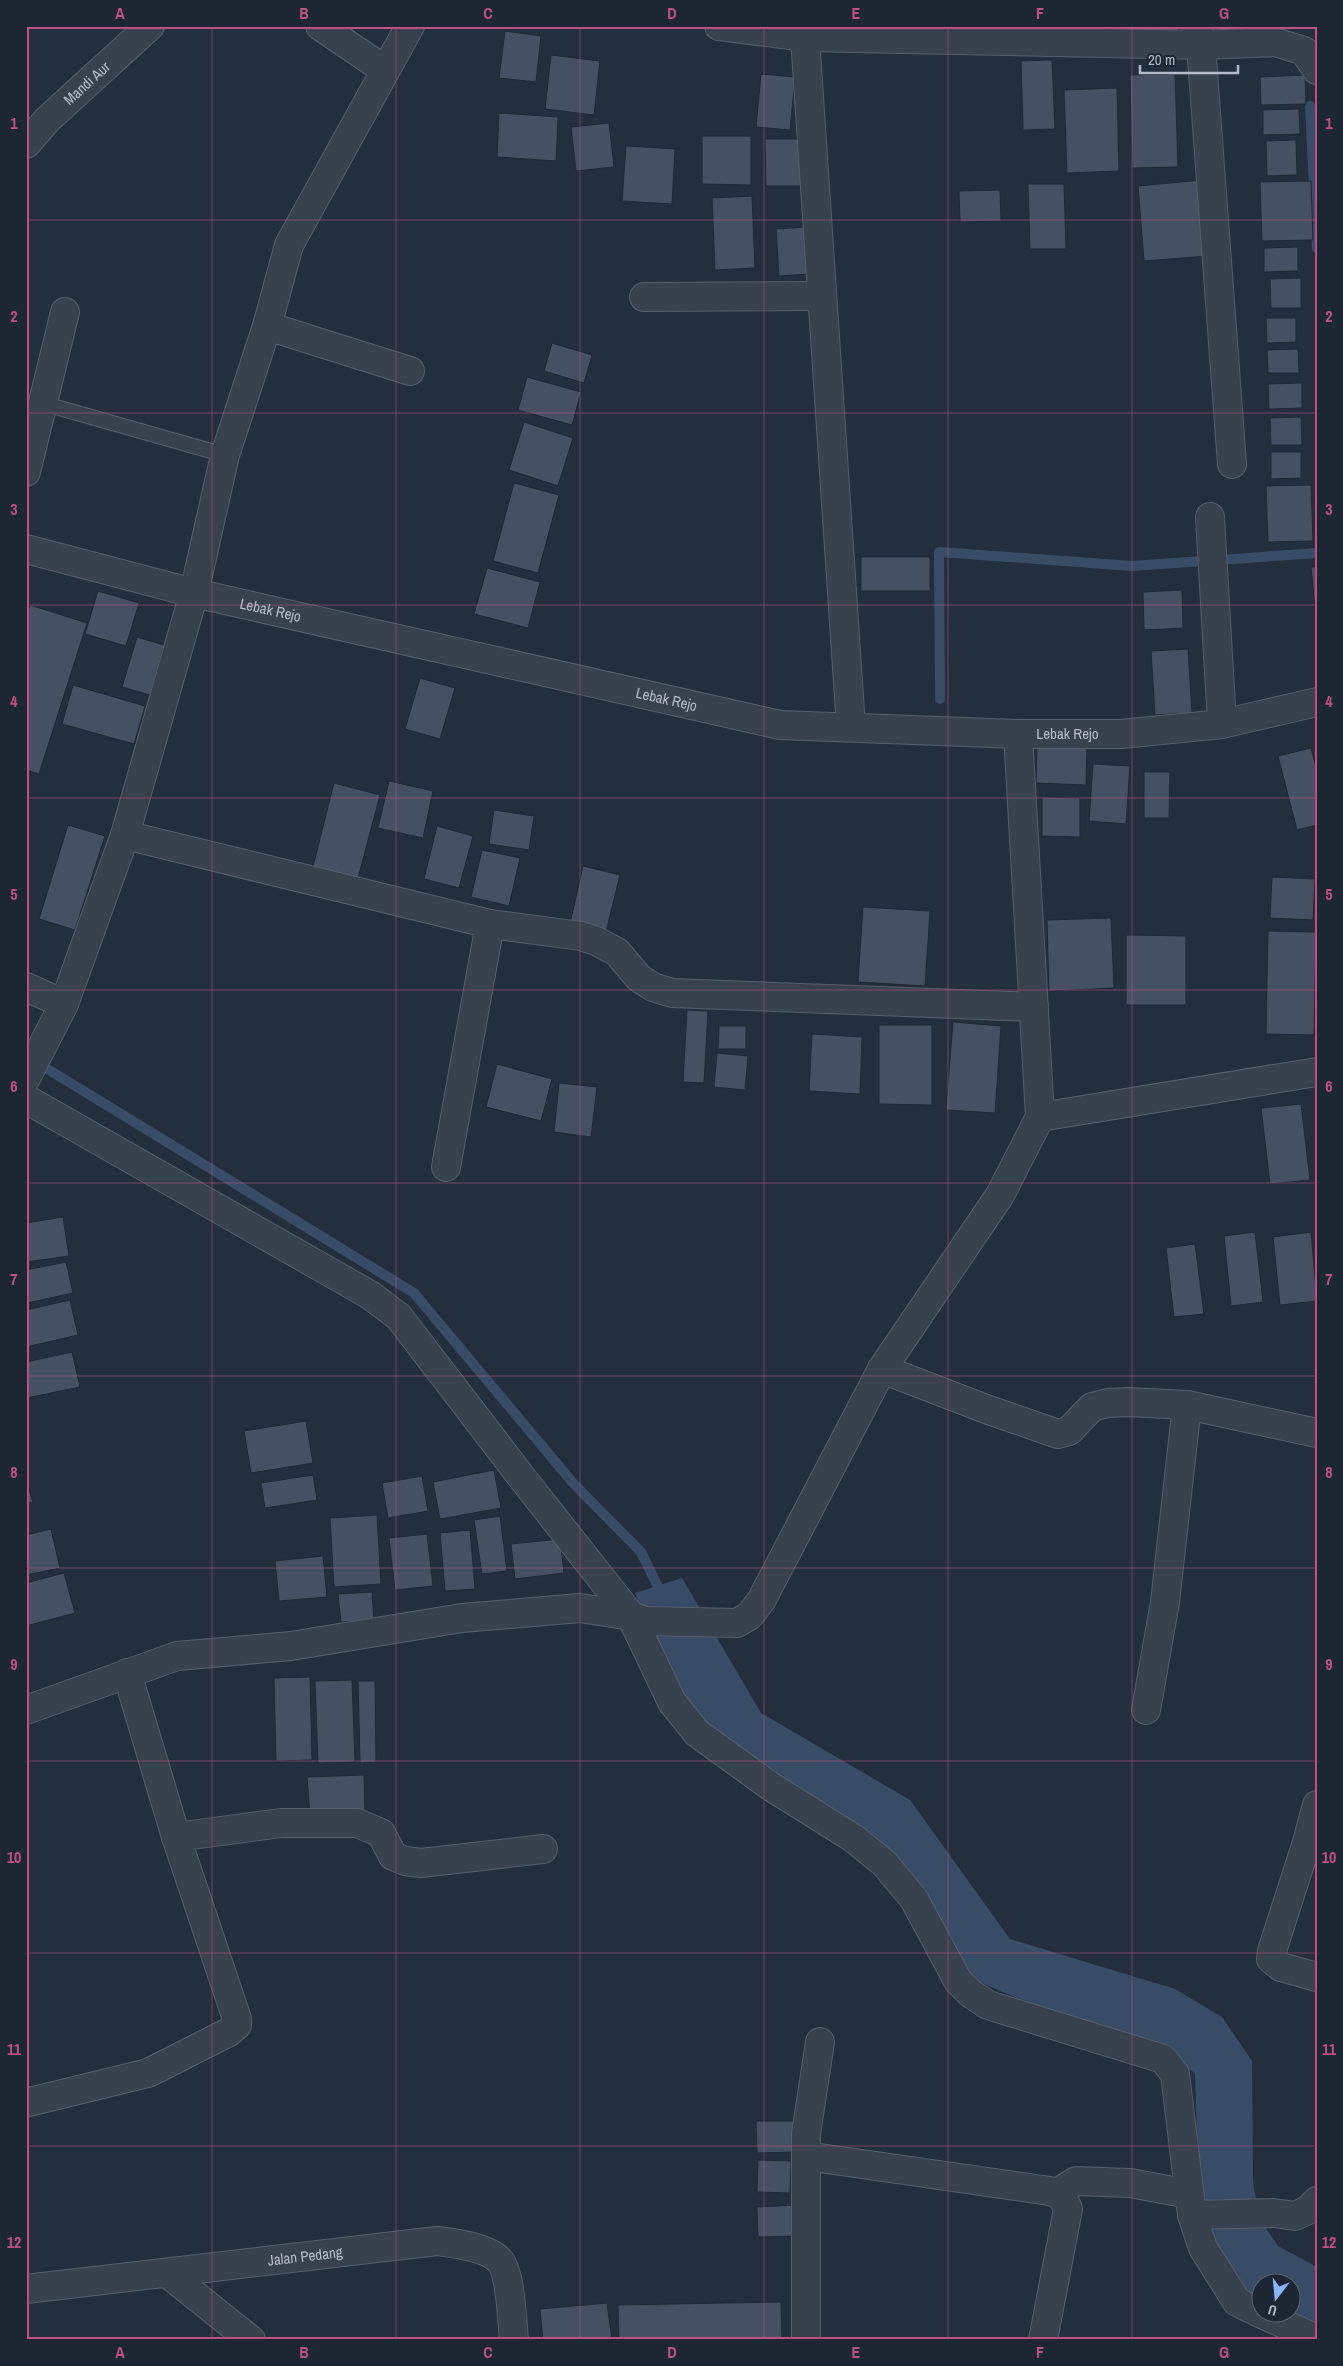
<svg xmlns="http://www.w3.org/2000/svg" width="1343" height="2366" font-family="'Archivo Narrow',sans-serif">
	<rect width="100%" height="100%" fill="#242f3e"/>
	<!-- water -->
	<polygon fill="#394c67" points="682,1578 761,1713 910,1800 1010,1939 1175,1989 1222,2017 1252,2061 1253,2181 1259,2218 1278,2246 1317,2267 1317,2333 1290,2314 1290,2284 1260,2284 1260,2307 1244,2299 1205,2222 1198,2166 1195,2073 1154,2048 1012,1996 959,1973 927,1903 706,1732 657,1651 635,1593"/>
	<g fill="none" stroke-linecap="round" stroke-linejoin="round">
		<!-- stream -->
		<g stroke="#394c67" stroke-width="10">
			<polyline points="1310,106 1317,248"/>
			<polyline points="940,699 939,552 1132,566 1317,553"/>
			<polyline points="36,1062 414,1293 573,1483 641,1552 663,1597"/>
		</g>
	</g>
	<!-- building -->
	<g fill="#455162" stroke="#1f2835">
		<polygon points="1117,26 1178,26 1178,34 1118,39"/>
		<polygon points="505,31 541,36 536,82 499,78"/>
		<polygon points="551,55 600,61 594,115 545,109"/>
		<polygon points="1052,60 1055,129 1023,130 1021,61"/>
		<polygon points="761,74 795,77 790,130 756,127"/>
		<polygon points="1175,74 1178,167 1132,168 1130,75"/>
		<polygon points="1305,75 1306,104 1261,105 1260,77"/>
		<polygon points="1117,88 1119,171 1067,173 1064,90"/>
		<polygon points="1299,109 1300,134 1263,135 1263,110"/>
		<polygon points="499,113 558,117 556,161 497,157"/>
		<polygon points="609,123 614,167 576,171 571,127"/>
		<polygon points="702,136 751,136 751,185 702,184"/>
		<polygon points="765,139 806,139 807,186 766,186"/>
		<polygon points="1296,140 1297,175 1267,176 1266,141"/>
		<polygon points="626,146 675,149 672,204 622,201"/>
		<polygon points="1202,180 1208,256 1144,261 1138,186"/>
		<polygon points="1311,181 1313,240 1262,241 1260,182"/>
		<polygon points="1028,184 1064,184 1066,249 1030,249"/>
		<polygon points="1000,190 1001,221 960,222 959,191"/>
		<polygon points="752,196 755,268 715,270 712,198"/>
		<polygon points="807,227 810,274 779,276 776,229"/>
		<polygon points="1298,247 1298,271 1264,272 1264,248"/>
		<polygon points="1301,278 1301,308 1271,308 1270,279"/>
		<polygon points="1266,318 1296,318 1296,342 1267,343"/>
		<polygon points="552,343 592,355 584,383 544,371"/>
		<polygon points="1298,349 1299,373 1268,373 1267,350"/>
		<polygon points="527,377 581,392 572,425 518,410"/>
		<polygon points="1302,383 1302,408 1269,409 1268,384"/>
		<polygon points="1301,417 1302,445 1271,445 1270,418"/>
		<polygon points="524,422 573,438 558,486 509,470"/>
		<polygon points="1271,452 1301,452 1301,478 1271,479"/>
		<polygon points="514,483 559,495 538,573 493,561"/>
		<polygon points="1311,485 1313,541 1268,542 1266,486"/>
		<rect x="861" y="557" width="69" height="34"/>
		<polygon points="1311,567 1317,567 1317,630"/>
		<polygon points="487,568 540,582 528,628 474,614"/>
		<polygon points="1182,590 1183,628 1144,630 1143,592"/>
		<polygon points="98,591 139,603 126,646 85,634"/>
		<polygon points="30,605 87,623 39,774 26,770 26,616"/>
		<polygon points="137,637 164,645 150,695 122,687"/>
		<polygon points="1188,649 1192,713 1155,715 1151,651"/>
		<polygon points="420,678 455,688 440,739 405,729"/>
		<polygon points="73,685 145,706 134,744 62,724"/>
		<polygon points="1037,744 1087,746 1086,785 1036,783"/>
		<polygon points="1311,748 1317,771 1317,825 1297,830 1278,756"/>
		<polygon points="1093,764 1130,766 1126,824 1089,821"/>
		<polygon points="1144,772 1170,772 1169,818 1144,818"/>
		<polygon points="389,781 433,791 423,838 378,828"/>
		<polygon points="334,783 380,795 358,878 313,867"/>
		<polygon points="1042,797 1080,798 1080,837 1042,836"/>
		<polygon points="494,810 534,816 529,850 489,844"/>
		<polygon points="68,825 105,836 75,930 39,919"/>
		<polygon points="437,826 473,836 459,888 424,879"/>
		<polygon points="482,850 520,858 509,906 471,897"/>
		<polygon points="583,866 620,875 605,936 569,928"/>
		<polygon points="1272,877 1315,879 1313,920 1270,918"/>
		<polygon points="863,907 930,911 925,986 858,982"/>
		<polygon points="1111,918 1114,988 1049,991 1047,920"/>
		<polygon points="1268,931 1316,932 1314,1035 1266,1034"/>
		<polygon points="1126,935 1186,936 1186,1005 1126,1005"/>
		<polygon points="687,1010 708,1011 704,1083 683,1082"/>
		<polygon points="953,1022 1001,1026 995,1113 946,1110"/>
		<polygon points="879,1025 932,1025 932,1105 879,1104"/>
		<polygon points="719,1026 746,1026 746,1049 718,1049"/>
		<polygon points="812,1034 862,1037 860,1094 809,1091"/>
		<polygon points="717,1053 748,1056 745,1090 714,1087"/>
		<polygon points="497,1064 552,1079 541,1121 486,1107"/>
		<polygon points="559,1083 597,1087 591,1137 554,1132"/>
		<polygon points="1301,1104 1310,1180 1270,1184 1261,1108"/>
		<polygon points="63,1217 69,1256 26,1262 26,1223"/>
		<polygon points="1255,1232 1263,1302 1231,1306 1224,1236"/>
		<polygon points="1311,1232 1317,1301 1280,1305 1273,1237"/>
		<polygon points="1195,1244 1204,1314 1174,1317 1166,1248"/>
		<polygon points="66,1262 73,1293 27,1303 26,1270"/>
		<polygon points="70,1300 78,1335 26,1347 26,1310"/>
		<polygon points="72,1352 80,1387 27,1398 26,1362"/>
		<polygon points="306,1421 313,1463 251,1473 244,1431"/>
		<polygon points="494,1470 501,1508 440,1519 433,1482"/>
		<polygon points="313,1475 317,1500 265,1508 261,1483"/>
		<polygon points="422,1476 428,1511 388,1518 382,1483"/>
		<polygon points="26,1480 33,1502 26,1504"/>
		<polygon points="377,1515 381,1584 334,1587 330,1518"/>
		<polygon points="500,1516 507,1571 482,1574 474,1520"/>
		<polygon points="51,1529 60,1568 26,1575 26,1535"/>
		<polygon points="470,1530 475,1589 445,1591 440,1533"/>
		<polygon points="427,1534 433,1586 395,1590 389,1538"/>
		<polygon points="560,1539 564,1573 515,1579 511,1544"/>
		<polygon points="323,1556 327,1597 279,1601 275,1561"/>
		<polygon points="64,1573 75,1613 26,1626 26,1583"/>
		<polygon points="372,1592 374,1621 341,1622 338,1594"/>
		<polygon points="310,1677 312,1760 276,1761 274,1678"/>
		<polygon points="352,1680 355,1762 318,1763 315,1681"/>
		<polygon points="358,1681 375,1681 376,1762 360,1763"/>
		<polygon points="364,1775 365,1813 310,1815 307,1777"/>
		<polygon points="756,2121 795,2121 796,2152 757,2153"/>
		<polygon points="758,2160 791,2161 790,2193 757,2192"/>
		<polygon points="798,2205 799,2236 758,2237 757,2207"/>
		<polygon points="781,2302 782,2340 619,2340 618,2305"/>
		<polygon points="607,2303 612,2340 543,2340 540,2309"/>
	</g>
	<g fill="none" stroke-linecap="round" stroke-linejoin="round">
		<!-- service casing -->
		<g stroke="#565f6c" stroke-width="16">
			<polyline id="service" points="49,405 225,455"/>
		</g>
		<!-- minor casing -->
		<g stroke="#565f6c" stroke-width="30">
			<g id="minor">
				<polyline points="320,26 385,70"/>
				<polyline points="719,26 805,37 1201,45 1275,42 1304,51 1317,70"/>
				<polyline points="1197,28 1201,45 1232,464"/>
				<polyline points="805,37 851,727"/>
				<path id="s1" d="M26 144 48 119 150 26"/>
				<polyline points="644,297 822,296"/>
				<polyline points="267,326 410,371"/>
				<polyline points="26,472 65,312"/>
				<polyline points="1210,517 1222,724"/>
				<path id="s2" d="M26 549 194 593 780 725 1018 734H1121L1222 724 1317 702"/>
				<polyline points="125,835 490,924 581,936 596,941 617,952 639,978 653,987 672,993 1034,1007"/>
				<polyline points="26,987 64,1004"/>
				<polyline points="26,1078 64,1004 125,835 194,593 225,455 267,326 289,245 410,26"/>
				<polyline points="26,1099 370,1295 399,1317 523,1479 631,1616 672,1702 697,1733 770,1786 853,1838 884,1863 914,1899 958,1981 970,1993 988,2005 1163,2059 1175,2074 1192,2215 1203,2248 1237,2302 1260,2313"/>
				<polyline points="1040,1117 1317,1072"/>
				<polyline points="446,1167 490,924"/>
				<polyline points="882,1369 986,1409 1058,1434 1069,1431 1092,1407 1108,1403 1128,1402 1187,1405 1317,1433"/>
				<polyline points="26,1710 177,1656 291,1646 462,1618 580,1608 631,1616 645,1621 737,1623 749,1616 761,1601 882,1369 1000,1195 1040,1117 1018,734"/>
				<polyline points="1146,1710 1165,1602 1187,1405"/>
				<polyline points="1317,1805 1307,1842 1272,1951 1271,1959 1281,1967 1317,1977"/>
				<polyline points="176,1837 281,1823 357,1823 381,1833 393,1856 405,1861 421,1863 543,1849"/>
				<polyline points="29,2102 148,2073 229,2032 237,2025 237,2019 176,1837 127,1673"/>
				<polyline points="806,2156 1050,2191 1062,2196 1068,2209 1043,2340"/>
				<polyline points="1057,2193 1076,2181 1130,2183 1189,2194"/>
				<polyline points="1192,2215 1274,2213 1295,2216 1308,2210 1317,2201"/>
				<polyline points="167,2273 251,2340"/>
				<path id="s3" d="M26 2289 437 2241C454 2243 487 2247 499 2260 511 2272 512 2322 514 2340"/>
				<polyline points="1262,2314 1317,2339"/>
				<polyline points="806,2340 806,2134 820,2042"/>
			</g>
		</g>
		<!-- service -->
		<use href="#service" stroke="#38414e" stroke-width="14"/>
		<!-- minor -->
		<use href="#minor" stroke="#38414e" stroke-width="28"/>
	</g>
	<!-- grid -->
	<path fill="none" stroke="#bd5182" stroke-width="1" stroke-opacity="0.55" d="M212 26V2340M396 26V2340M580 26V2340M764 26V2340M948 26V2340M1132 26V2340M26 220H1317M26 413H1317M26 605H1317M26 798H1317M26 990H1317M26 1183H1317M26 1376H1317M26 1568H1317M26 1761H1317M26 1953H1317M26 2146H1317"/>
	<g text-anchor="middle" stroke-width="4" stroke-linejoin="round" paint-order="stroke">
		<!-- street labels -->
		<g font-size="15" fill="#b4bcc9" stroke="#1d2633">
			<text dy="5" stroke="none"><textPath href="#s1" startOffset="86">Mandi Aur</textPath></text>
			<text dy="5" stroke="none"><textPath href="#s2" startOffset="252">Lebak Rejo</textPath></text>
			<text dy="5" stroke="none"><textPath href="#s2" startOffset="658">Lebak Rejo</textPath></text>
			<text dy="5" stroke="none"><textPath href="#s2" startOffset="1062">Lebak Rejo</textPath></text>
			<text dy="5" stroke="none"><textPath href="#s3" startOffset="281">Jalan Pedang</textPath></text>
		</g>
	</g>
	<!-- border -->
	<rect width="1343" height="2366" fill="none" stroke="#1d2633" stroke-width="55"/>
	<!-- north arrow -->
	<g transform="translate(1276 2298) rotate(196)"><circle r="24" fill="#1d2633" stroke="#59626f"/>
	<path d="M0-4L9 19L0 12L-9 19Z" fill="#8ab4f8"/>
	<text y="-8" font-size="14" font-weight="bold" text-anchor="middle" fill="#b4bcc9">U</text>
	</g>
	<!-- scale -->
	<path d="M1140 65v8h98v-8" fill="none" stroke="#b4bcc9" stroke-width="2.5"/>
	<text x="1148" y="65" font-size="15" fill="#b4bcc9" stroke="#1d2633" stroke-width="4" paint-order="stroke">20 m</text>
	<rect x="28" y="28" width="1288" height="2310" fill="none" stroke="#bd5182" stroke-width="2"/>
	<g font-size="16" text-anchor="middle" font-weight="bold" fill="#bd5182">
		<text x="120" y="19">A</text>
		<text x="304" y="19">B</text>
		<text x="488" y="19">C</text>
		<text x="672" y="19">D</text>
		<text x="856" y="19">E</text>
		<text x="1040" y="19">F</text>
		<text x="1224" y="19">G</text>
		<text x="14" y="129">1</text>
		<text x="1329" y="129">1</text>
		<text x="14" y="322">2</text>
		<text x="1329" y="322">2</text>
		<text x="14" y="515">3</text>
		<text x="1329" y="515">3</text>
		<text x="14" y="707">4</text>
		<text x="1329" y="707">4</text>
		<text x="14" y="900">5</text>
		<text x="1329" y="900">5</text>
		<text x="14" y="1092">6</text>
		<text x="1329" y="1092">6</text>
		<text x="14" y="1285">7</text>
		<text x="1329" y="1285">7</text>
		<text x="14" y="1478">8</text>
		<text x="1329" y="1478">8</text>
		<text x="14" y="1670">9</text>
		<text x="1329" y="1670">9</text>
		<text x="14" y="1863">10</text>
		<text x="1329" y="1863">10</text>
		<text x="14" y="2055">11</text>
		<text x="1329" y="2055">11</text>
		<text x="14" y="2248">12</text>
		<text x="1329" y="2248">12</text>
		<text x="120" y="2358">A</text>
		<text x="304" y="2358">B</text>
		<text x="488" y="2358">C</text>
		<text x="672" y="2358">D</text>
		<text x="856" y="2358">E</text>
		<text x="1040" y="2358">F</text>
		<text x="1224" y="2358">G</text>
	</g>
</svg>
